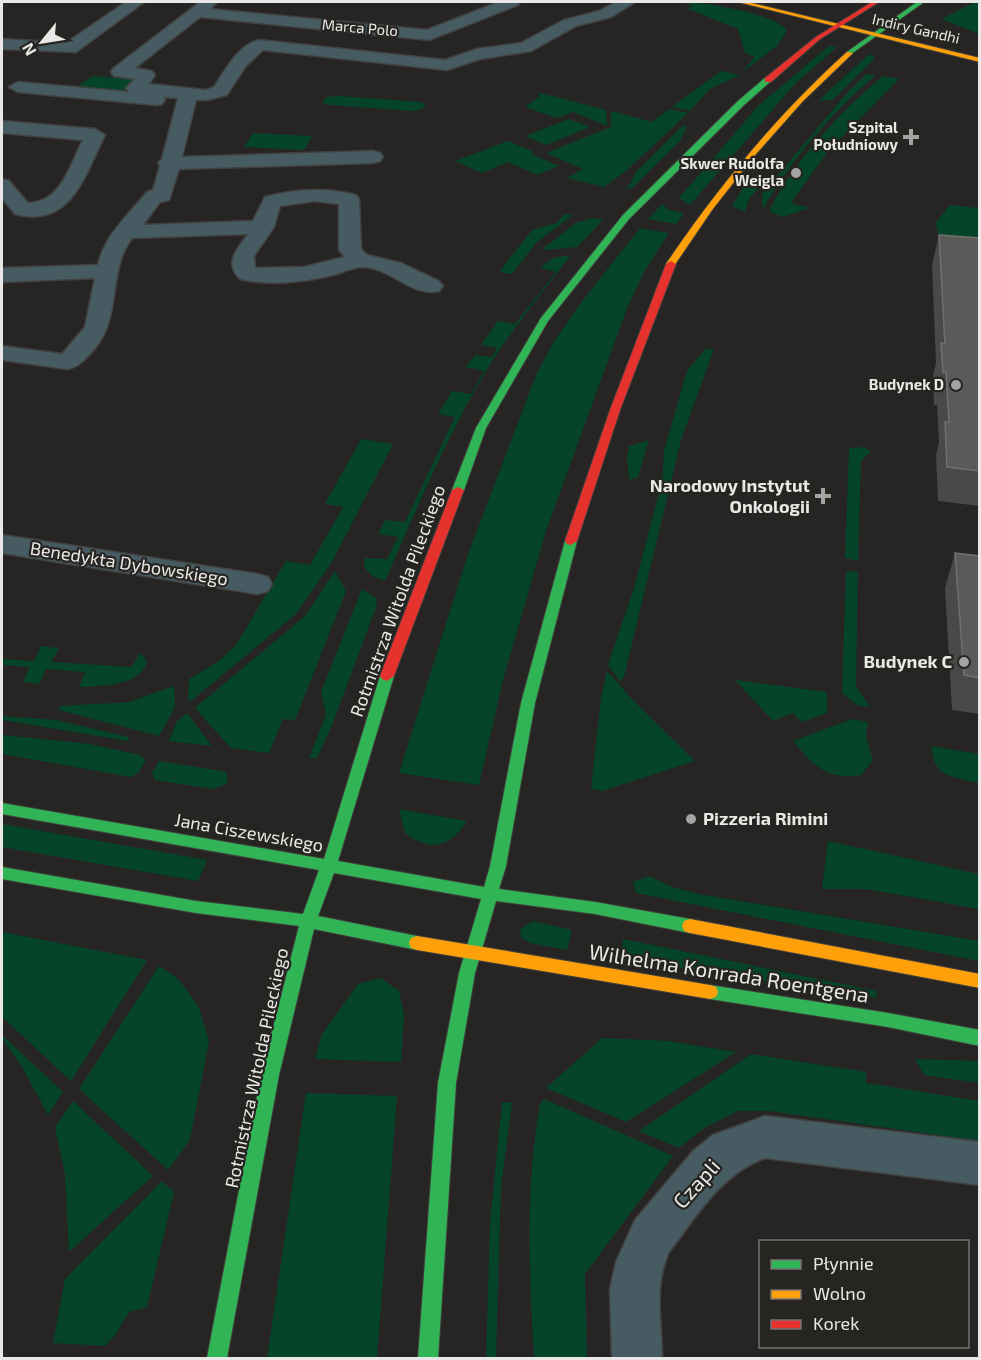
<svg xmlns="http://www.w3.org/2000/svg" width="981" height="1360" font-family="'Exo 2',sans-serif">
	<rect width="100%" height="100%" fill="#262523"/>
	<!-- green -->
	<g fill="#05432b">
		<path d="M683 2C701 1 780 15 787 31L777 46 741 73 755 57 745 53 738 29 686 8 694 6Z"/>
		<polygon points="975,2 979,2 979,34 941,19"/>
		<polygon points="829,46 837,47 795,84 690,205 679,198 759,105"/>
		<polygon points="869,54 875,58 833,100 818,101"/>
		<polygon points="721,71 740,75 710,89 690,111 672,107"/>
		<path d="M866 74 876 75C833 111 792 159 764 207L762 206V194L846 94Z"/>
		<polygon points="124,75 134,77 135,82 125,94 72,90 92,76 121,78"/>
		<path d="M883 76 899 79 828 151 791 203 810 208 782 217 769 211C795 160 840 112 883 76Z"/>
		<polygon points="537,92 606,110 607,126 573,112 557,118 525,107 540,96"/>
		<polygon points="338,96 422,102 426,107 415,111 329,105 323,103 326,97"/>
		<polygon points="669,109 688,113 626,171 604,187 567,178 583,169 546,153 611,127 611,111 652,122"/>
		<polygon points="569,119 590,127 546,145 525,136"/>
		<polygon points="682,126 687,126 680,141 632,188 626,189 633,179 635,173"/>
		<polygon points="253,133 312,136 304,150 244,147"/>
		<polygon points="508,141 534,152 531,154 559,166 537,175 508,162 482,173 455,161"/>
		<polygon points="761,185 749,199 745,212 732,206 743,188"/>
		<polygon points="662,204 669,210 684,213 676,224 648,219"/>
		<polygon points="950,205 979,208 979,244 939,240 936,222"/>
		<polygon points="564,214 573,215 537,242 512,274 499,272 532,230 557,223"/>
		<polygon points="592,218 603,220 577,247 546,250 544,248 576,223"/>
		<polygon points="640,228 669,233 645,270 628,306 546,531 503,680 479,785 399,773 467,557 536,375 553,343 583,300"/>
		<path d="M570 256C545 289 519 321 496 355 451 426 418 505 385 581L372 576 364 567 365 558 387 559 398 537 378 534 385 520 405 522 455 417 438 414 452 391 471 394 484 371 466 367 475 355 492 357 497 348 481 345 498 321 515 324 556 272 541 268C549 258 557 256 570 256Z"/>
		<polygon points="705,349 714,349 681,440 624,677 620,681 608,665 634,588 662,482 664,451 687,371"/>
		<polygon points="361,439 393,444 332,562 296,614 191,701 188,700 189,679 219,661 236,645 286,561 310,565 343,507 325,504"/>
		<polygon points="649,440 638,477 629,480 627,457 629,446"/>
		<polygon points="864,447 871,451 861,461 858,561 845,558 849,448"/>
		<polygon points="335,571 346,591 295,720 283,719 269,753 231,748 195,708 305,616"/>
		<polygon points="848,571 858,572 856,686 870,707 858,706 842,693 846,572"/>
		<polygon points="362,589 376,598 377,605 331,728 317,758 309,758 326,715 321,692"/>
		<path d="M41 646 59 648 51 662 132 667 139 654 143 655 147 662C140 687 99 686 79 687L85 672 46 669 39 684 23 682 30 667 2 665V659L34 661Z"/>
		<polygon points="607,671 632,699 695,761 602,791 591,789 601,698"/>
		<polygon points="735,680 827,692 827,713 802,722 793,713 773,721"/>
		<polygon points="174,686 175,707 159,736 59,710 60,706 129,702"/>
		<polygon points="187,713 212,746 169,741 177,721"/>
		<polygon points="2,716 56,720 129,737 128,741 2,720"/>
		<path d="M852 719 868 722 866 737 873 760 861 775C826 780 814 766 793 741Z"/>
		<polygon points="2,735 90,744 140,755 146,760 138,773 131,777 2,754"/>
		<path d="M932 746 979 754V783C954 777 932 778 932 746Z"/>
		<polygon points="159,761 227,772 227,784 213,789 155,780 152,773"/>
		<path d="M399 809 467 821C450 847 431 853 405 833Z"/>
		<polygon points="2,824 207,860 198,881 2,847"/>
		<polygon points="828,841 979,874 979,909 866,889 822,889"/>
		<polygon points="649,876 672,887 699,894 979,941 979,961 636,893 633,882"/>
		<polygon points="533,921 572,930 567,950 530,943 521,937 520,929"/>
		<polygon points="2,932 147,960 71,1081 2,1017"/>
		<polygon points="623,939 877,991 876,998 621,959"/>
		<polygon points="159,966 175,976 187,990 199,1008 209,1041 190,1140 168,1170 79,1089"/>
		<polygon points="381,978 399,991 404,1014 401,1062 315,1059 322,1034 358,984"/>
		<polygon points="2,1035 63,1092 48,1115 21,1065 2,1039"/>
		<polygon points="602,1038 669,1041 736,1052 626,1122 546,1088"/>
		<polygon points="751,1054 866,1072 866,1083 979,1101 979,1141 770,1111 738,1111 704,1128 679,1148 639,1131"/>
		<polygon points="915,1059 979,1061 979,1083 924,1075"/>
		<polygon points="306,1093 397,1096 377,1358 267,1358"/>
		<path d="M544 1099 673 1156 585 1274 587 1358H534C529 1273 525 1189 540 1104Z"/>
		<polygon points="73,1101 153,1176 69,1252 65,1175 55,1127"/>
		<polygon points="502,1102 512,1103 501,1187 496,1358 486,1358 490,1222"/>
		<polygon points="162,1181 174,1192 147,1307 129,1312 116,1334 105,1346 53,1343 65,1279"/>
	</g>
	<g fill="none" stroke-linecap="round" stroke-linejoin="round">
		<!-- street casing -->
		<g stroke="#40403f" stroke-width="3">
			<g id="street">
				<polygon points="126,2 144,2 76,52 2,49 2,39 66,43"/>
				<path d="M200 2H217L210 9 427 30 499 2H520L518 5 429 40 200 17 135 68 152 71 155 75 149 84 206 90 214 87C225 71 238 45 259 40L445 60 477 49 521 43 564 20 599 11 616 2H635L611 17 576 26 531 51 480 59 447 70 263 50 245 67 227 95 207 100H196L182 157 373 151 380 153 383 157 380 161 373 163 179 169 169 200 160 202 143 225 253 221 265 197C295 189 326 187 356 195L359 199 361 249 367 255 401 263 439 281 443 286 439 291C412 298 388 265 360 267 351 268 341 273 333 275 304 282 269 286 240 279 223 262 238 249 248 234L132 238C106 272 124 320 90 354 83 361 78 367 68 369L2 360V346L62 354 85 327 95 278 2 282V268L98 265C104 236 129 214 147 192L153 190 160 166 158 163 162 159 178 98 163 97 165 100 162 104 156 105 18 92 9 87 18 82 129 92 126 88 135 79 114 76 111 72 114 68ZM314 201 339 204V250L345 257 304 267 255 268 254 256 274 227 280 206Z"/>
				<path d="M2 121 95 129 105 135C85 174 72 229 15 214L2 198V179L9 181 28 203C62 202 69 166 83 140L2 133Z"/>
				<polygon points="2,535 257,574 268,577 272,584 268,591 257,594 2,553"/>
				<path d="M765 1116 980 1142V1185L765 1158C721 1174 697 1216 669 1252 653 1287 662 1322 662 1358H612L610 1289 616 1262 635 1220 693 1151 713 1135Z"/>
			</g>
		</g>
		<!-- fast casing -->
		<g stroke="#40403f" stroke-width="2">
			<g id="fast">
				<polygon points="917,2 924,2 851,54 847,54 847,52"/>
				<polygon points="765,78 772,80 744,105 629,219 548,321 486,428 464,490 458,493 454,492 452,490 476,428 541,318 623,215 738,101"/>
				<polygon points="571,537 577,541 535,703 506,866 499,889 595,902 690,919 696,921 698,926 696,931 690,933 595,914 496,901 475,973 456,1083 438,1358 418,1358 438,1083 459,973 481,899 334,873 318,916 417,936 423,938 425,943 423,948 417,950 314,929 279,1075 227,1358 207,1358 261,1075 299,926 196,913 2,879 2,867 196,901 303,914 319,870 2,814 2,803 324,859 380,676 387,671 394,676 338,861 484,887 490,866 521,703 565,541"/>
				<polygon points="710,985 888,1013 980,1030 980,1046 888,1027 710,999 704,997 702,992 704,987"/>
			</g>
		</g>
		<!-- slow casing -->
		<g stroke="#40403f" stroke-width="2">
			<g id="slow">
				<polygon points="738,2 747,2 980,58 980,62"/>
				<path d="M847 52 853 53 803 101 756 154 712 210 674 266H668L666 264C719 186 777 115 847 52Z"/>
				<polygon points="690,919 980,974 980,988 690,933 684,931 682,926 684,921"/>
				<polygon points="417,936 710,985 716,987 718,992 716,997 710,999 417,950 411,948 409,943 411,938"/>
			</g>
		</g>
		<!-- jam casing -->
		<g stroke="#40403f" stroke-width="2">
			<g id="jam">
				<polygon points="872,2 879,2 820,39 771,82 765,82 765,78 816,37"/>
				<polygon points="671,261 676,264 620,410 577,541 571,545 567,544 565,541 610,410 666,264"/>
				<polygon points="458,487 464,490 394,676 387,681 382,679 380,676 452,490"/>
			</g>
		</g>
		<!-- street -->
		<use href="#street" fill="#475b62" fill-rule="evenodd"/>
		<!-- fast -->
		<use href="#fast" fill="#30b455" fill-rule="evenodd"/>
		<!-- slow -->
		<use href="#slow" fill="#ff9f0a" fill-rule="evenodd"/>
		<!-- jam -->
		<use href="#jam" fill="#e5322d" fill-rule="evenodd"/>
	</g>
	<!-- wall -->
	<g fill="#494947">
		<polygon points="939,235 980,238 980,506 938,501 936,455 939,442 937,405 934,405 933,375 936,363 932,265"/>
		<polygon points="955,553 980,556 980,714 952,710 945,588"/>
	</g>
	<!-- building -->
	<g fill="#5a5a58" stroke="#71706e" stroke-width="1.5">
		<polygon points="939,235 980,238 980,471 947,467 945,422 949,422 946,372 943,372 941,343 945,344"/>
		<polygon points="955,553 980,556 980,678 964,675"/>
	</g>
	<!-- markers -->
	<g fill="#a5a4a2" stroke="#272522" stroke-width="2">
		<path d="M908 128h6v6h6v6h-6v6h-6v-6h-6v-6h6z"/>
		<circle cx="796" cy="173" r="6"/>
		<circle cx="956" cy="385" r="6"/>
		<path d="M820 487h6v6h6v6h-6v6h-6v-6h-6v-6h6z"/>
		<circle cx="964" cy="662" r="6"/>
		<circle cx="691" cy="819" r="6"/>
	</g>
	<g text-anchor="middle" stroke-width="4.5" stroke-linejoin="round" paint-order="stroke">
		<!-- far-street labels -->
		<g font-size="15" fill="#e9e8e6" stroke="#272522">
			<text transform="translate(360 28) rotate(5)" y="5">Marca Polo</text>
			<text transform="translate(916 29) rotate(13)" y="5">Indiry Gandhi</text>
		</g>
		<!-- far-poi labels -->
		<g font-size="15" font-weight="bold" fill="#e9e8e6" stroke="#272522" text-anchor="end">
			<text x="898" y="133">Szpital<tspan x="898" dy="17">Południowy</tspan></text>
			<text x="784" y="169">Skwer Rudolfa<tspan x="784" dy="17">Weigla</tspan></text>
			<text x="944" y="390">Budynek D</text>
		</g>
		<!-- poi labels -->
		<g font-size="18" font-weight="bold" fill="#e9e8e6" stroke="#272522" text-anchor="end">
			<text x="810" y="492">Narodowy Instytut<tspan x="810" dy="21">Onkologii</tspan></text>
			<text x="952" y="668">Budynek C</text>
			<text x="703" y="825" text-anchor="start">Pizzeria Rimini</text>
		</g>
		<!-- street labels -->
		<g font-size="18" fill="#e9e8e6" stroke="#272522">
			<text transform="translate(129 564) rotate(9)" y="6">Benedykta Dybowskiego</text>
			<text transform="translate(398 601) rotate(-70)" y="6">Rotmistrza Witolda Pileckiego</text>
			<text transform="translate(249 833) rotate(10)" y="6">Jana Ciszewskiego</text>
			<text transform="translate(257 1068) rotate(-78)" y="6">Rotmistrza Witolda Pileckiego</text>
		</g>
		<!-- near-street labels -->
		<g font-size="21" fill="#e9e8e6" stroke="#272522">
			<text transform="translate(729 974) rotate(9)" y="7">Wilhelma Konrada Roentgena</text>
			<text transform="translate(697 1184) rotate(-48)" y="7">Czapli</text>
		</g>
	</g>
	<!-- border -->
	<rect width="981" height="1360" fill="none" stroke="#e9e8e6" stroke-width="6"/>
	<!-- legend -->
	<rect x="759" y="1240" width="210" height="108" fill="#272522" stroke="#757370" stroke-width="1.5"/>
	<rect x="771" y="1260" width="30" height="9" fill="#30b455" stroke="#757370" stroke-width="1.5"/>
	<text x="813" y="1270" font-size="18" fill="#e9e8e6">Płynnie</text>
	<rect x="771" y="1290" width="30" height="9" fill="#ff9f0a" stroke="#757370" stroke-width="1.5"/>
	<text x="813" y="1300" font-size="18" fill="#e9e8e6">Wolno</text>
	<rect x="771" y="1320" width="30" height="9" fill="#e5322d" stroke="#757370" stroke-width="1.5"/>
	<text x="813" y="1330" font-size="18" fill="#e9e8e6">Korek</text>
	<!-- north arrow -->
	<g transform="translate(42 42) rotate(240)" stroke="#272522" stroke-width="4.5" paint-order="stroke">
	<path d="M0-4.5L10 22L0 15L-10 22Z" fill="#e9e8e6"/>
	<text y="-9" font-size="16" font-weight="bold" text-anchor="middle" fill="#e9e8e6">N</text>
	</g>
</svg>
